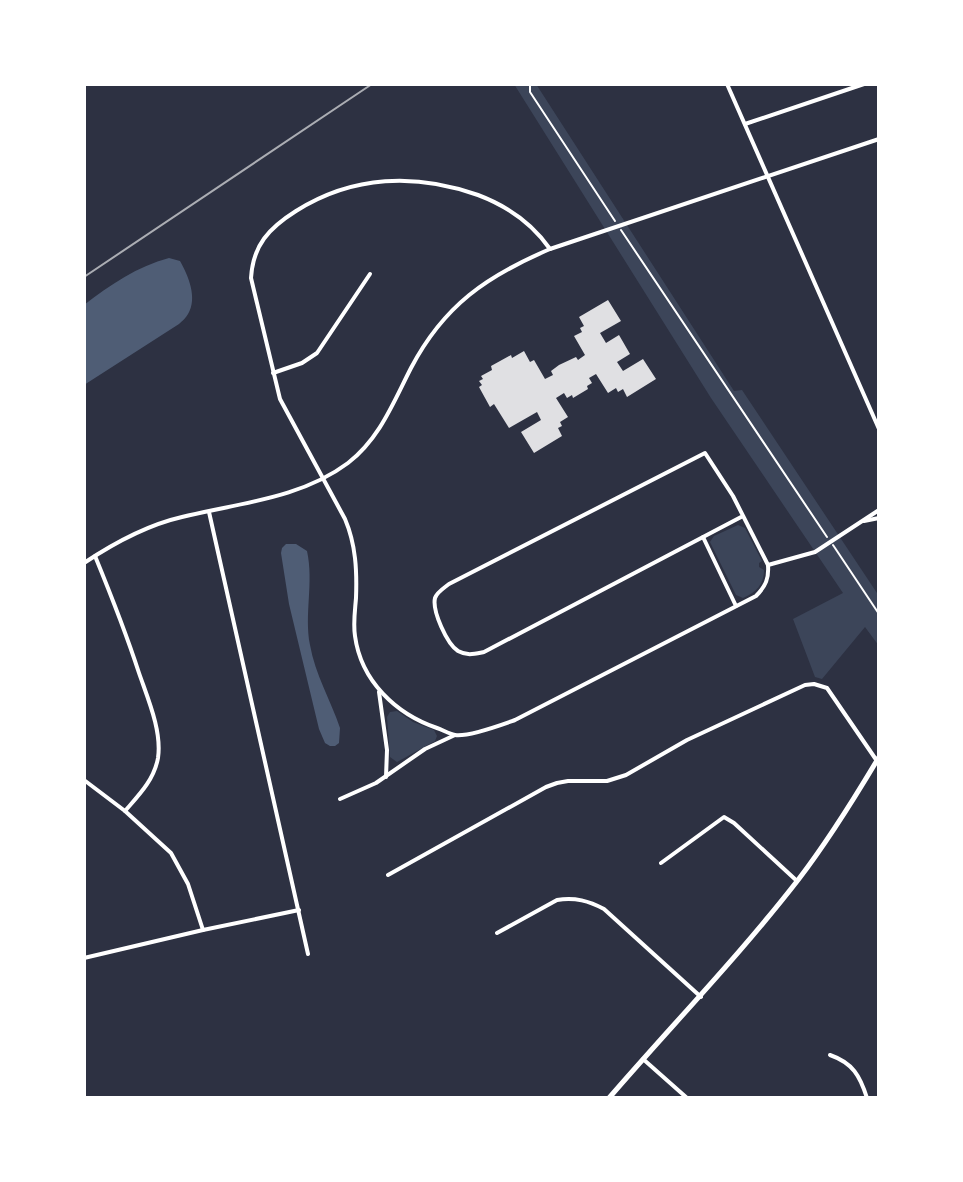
<svg xmlns="http://www.w3.org/2000/svg" width="963" height="1182" font-family="'Public Sans',sans-serif">
	<rect width="100%" height="100%" fill="#2d3142"/>
	<!-- green -->
	<g fill="#3c4559">
		<polygon points="514,84 536,84 734,391 742,390 879,596 879,646 865,627 822,679 815,677 793,619 843,593 711,398"/>
		<path d="M738 525 745 528 762 561 759 563V567L764 570C764 585 756 592 743 598L736 595 710 542 714 536Z"/>
		<polygon points="397,711 413,722 434,730 437,736 435,741 397,762 390,757 387,717 390,712"/>
	</g>
	<!-- water -->
	<g fill="#4f5d75">
		<path d="M169 258 180 261C188 275 198 298 188 314 186 318 182 321 179 324L84 385V305C110 285 138 266 169 258Z"/>
		<path d="M286 544H296L307 551C314 583 304 614 310 645 315 674 331 701 340 728L339 743 335 746H330L325 743 319 729 289 604 281 553 282 548Z"/>
	</g>
	<!-- building -->
	<polygon fill="#e0e0e3" points="608,300 621,321 600,333 606,343 619,335 630,354 617,362 623,371 643,359 656,379 627,397 623,389 618,392 616,388 608,393 596,374 589,378 592,383 587,386 588,389 573,398 572,395 567,398 564,393 556,398 568,417 560,422 562,426 558,428 562,436 534,453 521,432 541,420 537,412 509,428 494,404 490,407 479,387 482,385 479,381 483,379 481,376 492,370 491,366 511,355 512,358 524,351 530,362 534,360 545,379 553,375 551,371 559,365 576,357 578,360 585,355 574,336 582,332 580,328 584,326 579,317"/>
	<g fill="none" stroke-linecap="round" stroke-linejoin="round">
		<!-- path -->
		<g stroke="#fff" stroke-width="2">
			<polyline points="530,84 530,92 615,221"/>
			<polyline points="621,230 827,537"/>
			<polyline points="833,545 879,614"/>
		</g>
		<!-- minor -->
		<g stroke="#fff" stroke-width="4">
			<polyline points="745,124 864,84"/>
			<polyline points="273,373 302,363 317,353 370,274"/>
			<polyline points="209,512 308,954"/>
			<path d="M743 516 484 652C474 654 467 656 458 651 447 644 432 611 435 598 437 592 444 588 449 584L705 453 733 496 768 565C769 578 766 586 756 596L515 720C501 725 469 737 455 735 449 734 443 730 437 728 396 714 361 681 355 636 353 623 355 611 356 598 357 571 356 545 345 519L280 399 251 278C253 245 269 228 296 211 353 175 416 173 478 195 507 206 532 223 550 249L879 139"/>
			<polyline points="864,521 879,518"/>
			<polyline points="703,537 736,606"/>
			<path d="M95 556C111 595 126 633 139 673 148 699 162 731 158 758 154 780 139 795 125 811"/>
			<path d="M84 563C114 543 147 525 182 517 238 503 300 499 348 463 380 438 393 403 411 368 444 305 487 276 550 249"/>
			<polyline points="768,565 815,552 879,510"/>
			<polyline points="379,692 387,750 386,777"/>
			<polyline points="84,780 125,811 171,853 188,884 203,930"/>
			<polyline points="340,799 376,783 425,749 455,735"/>
			<polyline points="661,863 724,817 734,823 797,881"/>
			<polyline points="388,875 546,787 557,783 568,781 607,781 626,775 687,740 805,685 814,684 827,688 877,761"/>
			<path d="M497 933 557 900C575 897 589 901 604 909L701 997"/>
			<polyline points="84,958 203,930 299,910"/>
			<path d="M830 1055C853 1063 860 1076 867 1098"/>
			<polyline points="643,1059 687,1098"/>
		</g>
		<!-- tertiary -->
		<polyline stroke="#fff" stroke-width="4" points="727,84 879,429"/>
		<!-- secondary -->
		<path stroke="#fff" stroke-width="5" d="M609 1098C672 1025 739 956 798 880 828 841 854 799 879 757"/>
		<!-- rail -->
		<polyline stroke="#abadb3" stroke-width="2" points="84,277 372,84"/>
	</g>
	<!-- border -->
	<rect width="963" height="1182" fill="none" stroke="#ffffff" stroke-width="172"/>
</svg>
